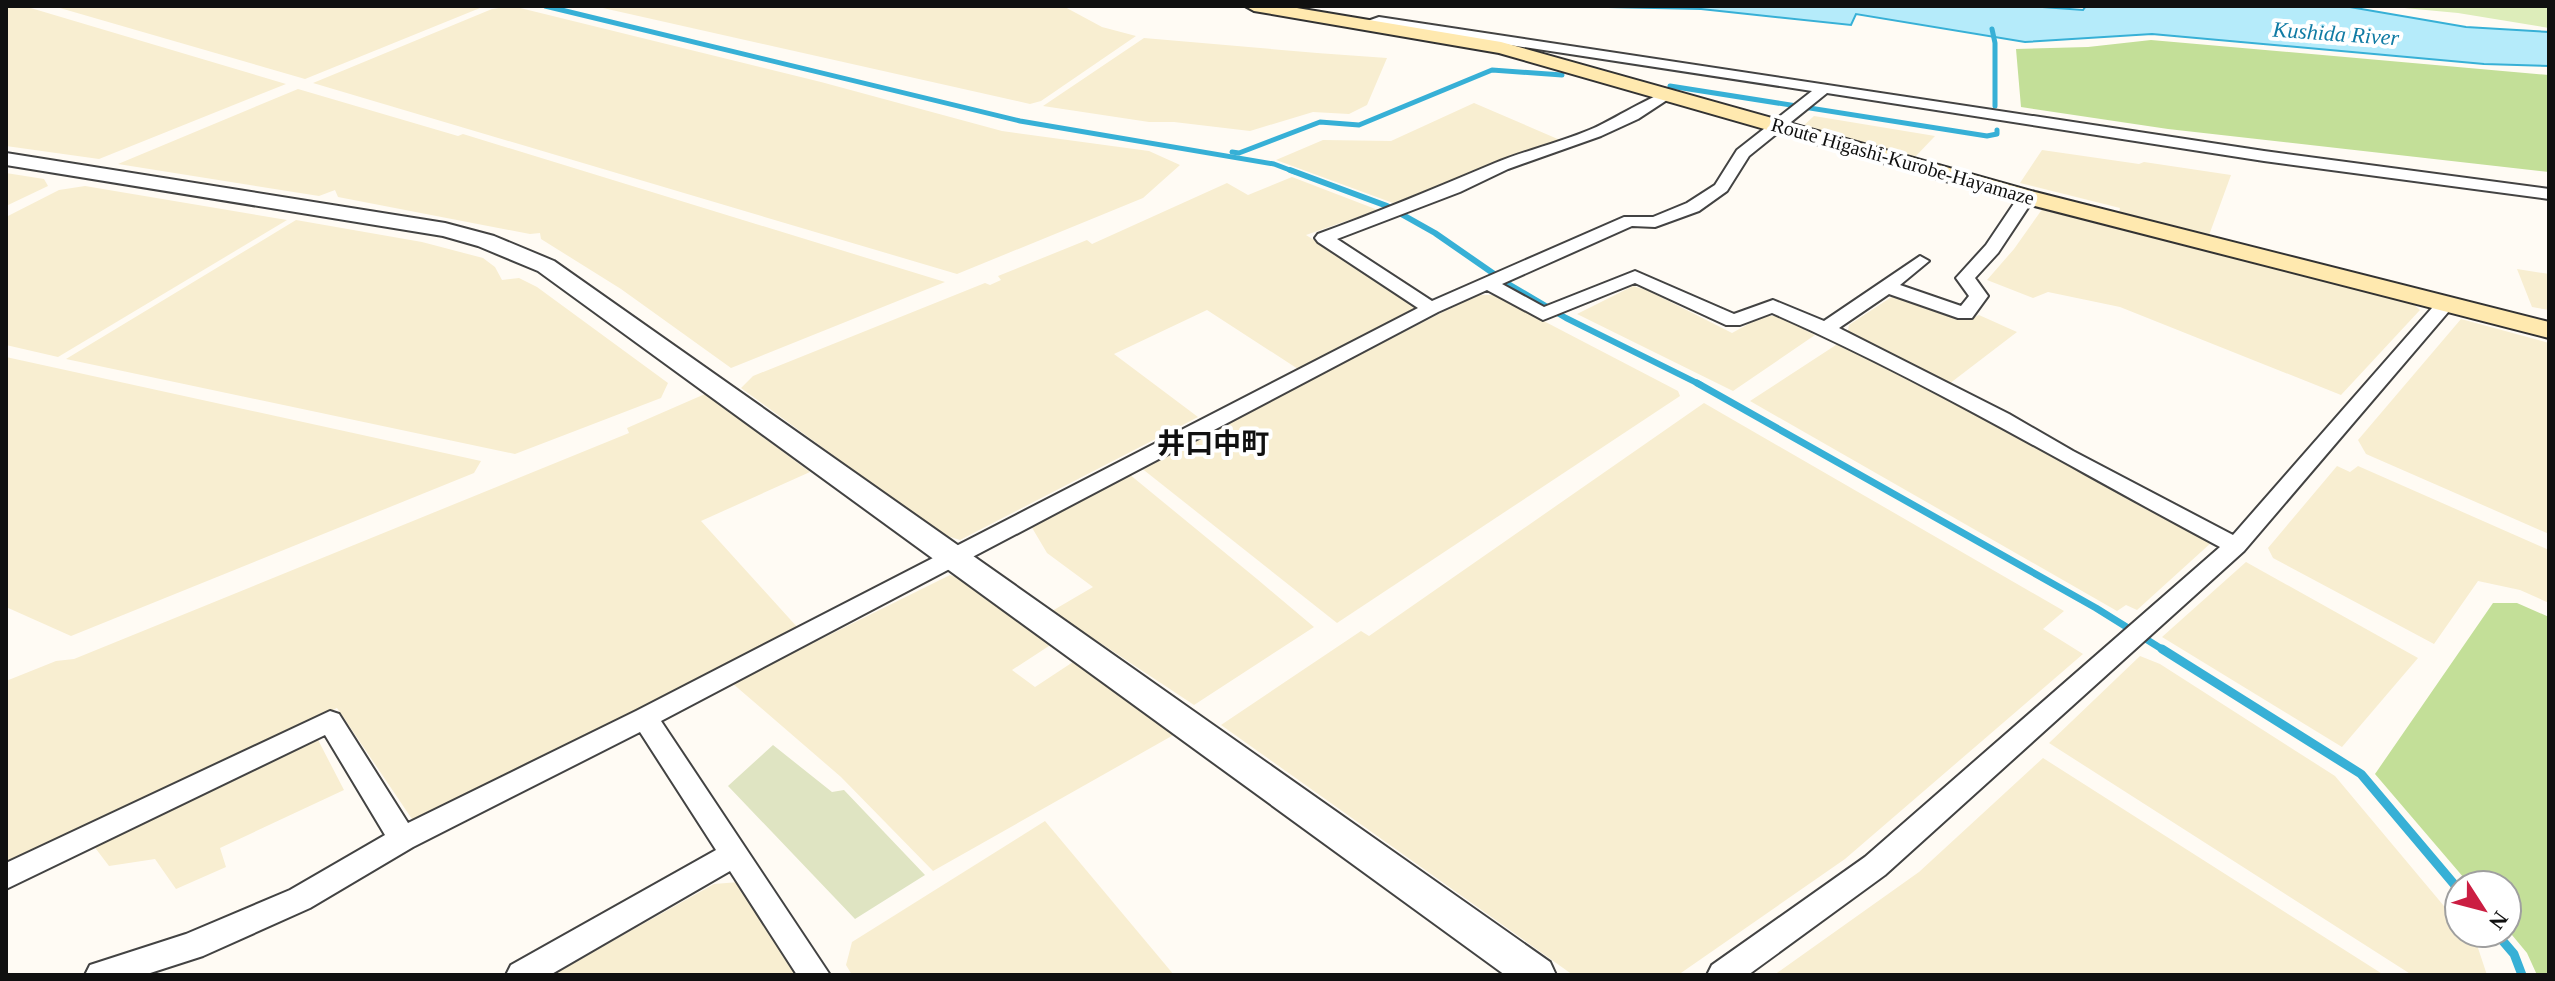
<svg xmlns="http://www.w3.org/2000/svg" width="2555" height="981" font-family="'Times New Roman','Noto Sans JP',serif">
	<rect width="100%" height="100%" fill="#fffbf4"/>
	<!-- farmland -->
	<g fill="#f8eed1">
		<polygon points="6,6 24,6 286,84 99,159 6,146"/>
		<polygon points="53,6 485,6 305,79"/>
		<polygon points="512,6 821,82 1002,131 1149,151 1180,165 1143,198 957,274 313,83 492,9"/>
		<polygon points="594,6 1063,6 1102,27 1136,36 1041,101 1030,104"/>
		<polygon points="1144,38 1317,53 1387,58 1367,105 1349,114 1313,112 1250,131 1174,122 1149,122 1043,106"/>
		<polygon points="298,89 458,136 463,134 945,282 731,368 621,289 541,239 540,233 530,234 338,197 335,190 319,196 118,164"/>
		<polygon points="1474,103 1560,140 1393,203 1276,160 1323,140 1391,141"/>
		<polygon points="1814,116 1935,136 1914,158 1801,128"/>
		<polygon points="2042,150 2139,164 2144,162 2231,175 2208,238 2118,216 2120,208 2020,183"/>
		<polygon points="6,173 44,179 48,186 6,206"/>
		<polygon points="1292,177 1378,210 1306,235 1416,304 1414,310 1298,369 1207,310 1114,354 1198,417 960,540 941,534 741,388 753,376 985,283 990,285 1001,280 998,276 1087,240 1092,244 1227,183 1248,195"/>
		<polygon points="85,186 287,220 58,357 6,345 6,217 59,190"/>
		<polygon points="2043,208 2411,302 2420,310 2341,395 2120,307 2048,292 2033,298 1987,280 2014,249"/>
		<polygon points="296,220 422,242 483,258 495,267 502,280 519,278 537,287 668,383 661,398 515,454 66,359"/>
		<polygon points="2517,269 2549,274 2549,310 2532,307"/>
		<polygon points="1633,286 1647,290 1732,333 1763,316 1777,316 1815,335 1733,391 1577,314"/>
		<polygon points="1476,295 1494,295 1678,391 1680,396 1337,623 1140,467"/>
		<polygon points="1893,296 1907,297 1953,317 1971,319 1979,315 2017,332 1949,384 1847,335 1849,325"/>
		<polygon points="2461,319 2549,343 2549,534 2366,454 2358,440"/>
		<polygon points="1839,343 2005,425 2212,542 2137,610 2126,605 2117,611 1750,401"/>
		<polygon points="6,357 481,461 474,473 71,636 6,607"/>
		<polygon points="705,394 810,472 701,521 798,628 414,822 337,708 6,863 6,681 56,661 74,659 629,433 627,428"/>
		<polygon points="1704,403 2064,611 2043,629 2083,654 1845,859 1678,975 1573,975 1221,725 1361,631 1369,636"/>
		<polygon points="2337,466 2350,472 2358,466 2549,550 2549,603 2520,590 2478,581 2434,644 2273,558 2268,548"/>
		<polygon points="1129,474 1257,579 1314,627 1194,705 1052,611 1093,587 1047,553 1031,526"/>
		<polygon points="2246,562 2418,658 2342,747 2162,637"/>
		<polygon points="950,575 962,579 1052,644 1012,670 1035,687 1073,662 1177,733 933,871 841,777 732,683"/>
		<polygon points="2140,656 2160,664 2335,776 2459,924 2459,933 2467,933 2477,945 2487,975 2412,975 2049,743"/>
		<polygon points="316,736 344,790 220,848 226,867 176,889 155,859 109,866 93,845"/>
		<polygon points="2043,758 2384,975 1774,975 1919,872"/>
		<polygon points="1045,821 1174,975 852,975 846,965 852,942"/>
		<polygon points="739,882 798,975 552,975 714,884"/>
	</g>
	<!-- green -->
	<polygon fill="#ddedba" points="2383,6 2549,6 2549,28 2458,13"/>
	<!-- forest -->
	<g fill="#c3df98">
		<polygon points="2151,40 2549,75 2549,172 2168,129 2021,107 2016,49 2088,47"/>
		<polygon points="2493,603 2517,603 2549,617 2549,975 2537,975 2527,953 2507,929 2507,885 2470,885 2375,774"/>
	</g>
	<!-- cemetery -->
	<polygon fill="#dfe4c2" points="773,745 832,792 844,790 925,875 855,919 728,786"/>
	<!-- water -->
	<polygon fill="#b5ebfa" stroke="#37b0d6" stroke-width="2" points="1562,6 2027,6 2083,10 2086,6 2344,6 2466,27 2549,32 2549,66 2484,64 2152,34 2025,42 1856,14 1851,25 1701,9"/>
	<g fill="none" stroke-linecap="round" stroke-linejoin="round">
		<!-- stream-far3 -->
		<g stroke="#37b0d6" stroke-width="5">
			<polyline points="545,6 1020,121 1274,164 1295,172"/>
			<polyline points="1992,29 1995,43 1995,106"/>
			<polyline points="1670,86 1987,136 1997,134 1997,130"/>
			<polyline points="1232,152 1239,153 1320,122 1359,125 1492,70 1562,75"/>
		</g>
		<!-- stream-far2 -->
		<polyline stroke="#37b0d6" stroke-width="6" points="1290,170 1387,206 1435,233 1510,285 1566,318 1701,385"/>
		<!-- stream-far1 -->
		<polyline stroke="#37b0d6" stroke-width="7" points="1697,383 2096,608 2165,651"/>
		<!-- stream -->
		<g stroke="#37b0d6" stroke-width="9">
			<polyline points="2162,649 2361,774 2459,890"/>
			<polyline points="2496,933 2514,954 2522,975"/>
		</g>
		<!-- minor casing -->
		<g stroke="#434343" stroke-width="4">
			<path id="minor" d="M1379 17 2264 151 2549 189V199L2264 161 1827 93 1749 156 1727 191 1699 211 1655 227 1632 226 1502 284 1544 307 1635 271 1734 314 1773 300 1824 321 1920 256 1929 261 1900 285 1961 306 1969 296 1956 278 1986 245 2021 193H2033L2035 197 1998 253 1975 278 1988 296 1972 318H1958L1889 294 1839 328 2009 414 2073 451 2233 535 2439 300 2446 298 2455 304 2244 551 1885 875 1748 975H1707L1712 965 1865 857 2220 547C2071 468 1927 381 1772 313L1740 325H1726L1635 283 1543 320 1487 290 1438 312 661 721 830 975H797L730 871 550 975H506L511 965 716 850 640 732 413 847 310 908 203 956 144 975H85L90 965 186 934 290 890 385 835 325 735 6 889V863L330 711 339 714 408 823 636 711 1418 308 1318 242 1315 238 1318 234C1378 212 1436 188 1495 163 1527 150 1562 142 1594 128 1609 122 1660 90 1670 92V98L1638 119 1601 136 1508 169 1460 192 1337 239 1432 301 1624 217H1653L1687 203 1715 185 1737 150 1812 91 1379 25 1366 28 1359 24Z"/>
		</g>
		<!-- tertiary casing -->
		<g stroke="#434343" stroke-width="4">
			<polygon id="tertiary" points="6,153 445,223 494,236 554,261 1550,962 1556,975 1505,975 538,271 478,246 443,236 6,165"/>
		</g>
		<!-- secondary casing -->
		<g stroke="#323232" stroke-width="4">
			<polygon id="secondary" points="1245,6 1285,6 1501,42 2035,192 2549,322 2549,338 2019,202 1499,53 1254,11"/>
		</g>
		<!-- minor -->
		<use href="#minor" fill="#fff" fill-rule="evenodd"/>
		<!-- tertiary -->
		<use href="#tertiary" fill="#fff" fill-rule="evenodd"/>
		<!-- secondary -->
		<use href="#secondary" fill="#ffe9af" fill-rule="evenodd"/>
	</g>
	<g text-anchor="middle" stroke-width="8" stroke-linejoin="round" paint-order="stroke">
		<!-- far-street labels -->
		<g font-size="20" fill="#101010" stroke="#fff">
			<text transform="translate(1903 161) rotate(16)" y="7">Route Higashi-Kurobe-Hayamaze</text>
		</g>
		<!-- far-water labels -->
		<g font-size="22" font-style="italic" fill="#107ba4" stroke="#fff">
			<text transform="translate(2336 33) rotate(4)" y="8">Kushida River</text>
		</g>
		<!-- quarter labels -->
		<g font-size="28" font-weight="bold" fill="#101010" stroke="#fff">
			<text x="1213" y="453">井口中町</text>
		</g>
	</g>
	<!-- border -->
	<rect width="2555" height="981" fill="none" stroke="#101010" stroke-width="16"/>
	<!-- north arrow -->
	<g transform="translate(2483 909) rotate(126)"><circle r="38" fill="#ffffff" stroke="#9f9f9f" stroke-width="2"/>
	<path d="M0-6L14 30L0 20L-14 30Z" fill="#cb1e42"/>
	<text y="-12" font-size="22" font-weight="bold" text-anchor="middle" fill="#101010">N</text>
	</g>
</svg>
